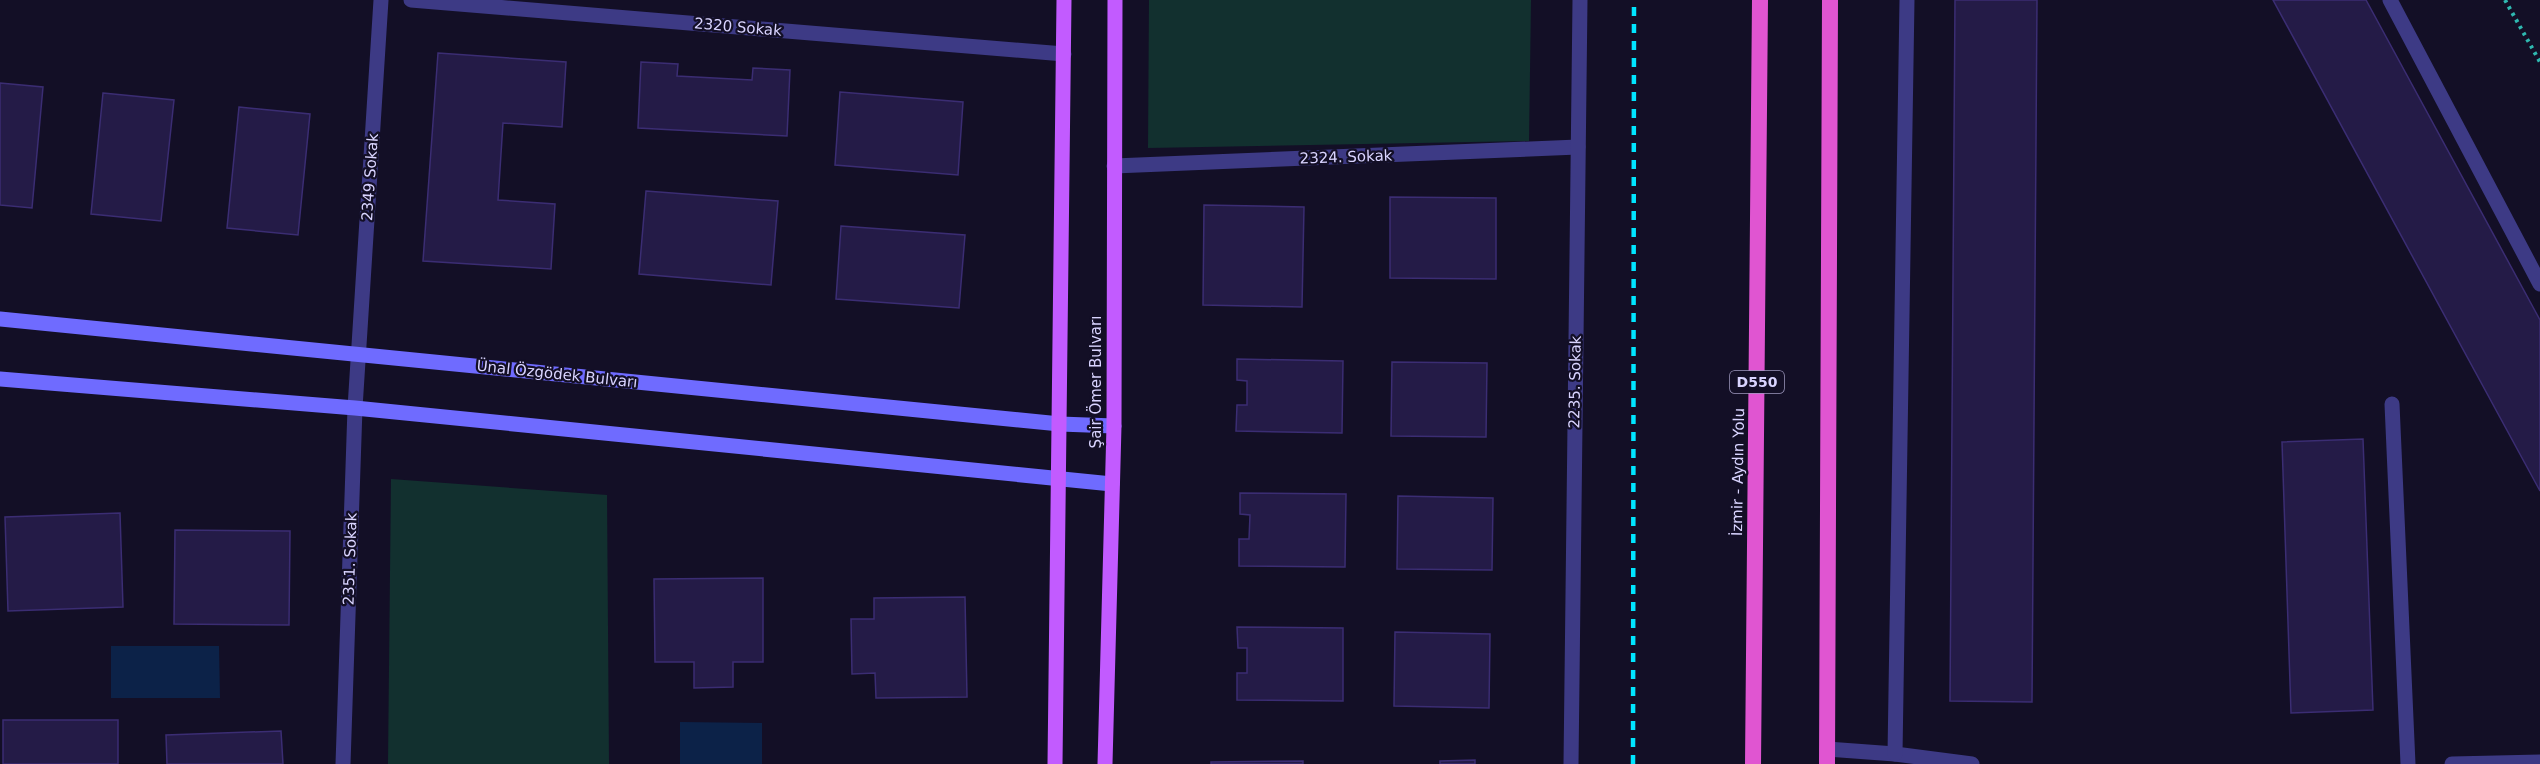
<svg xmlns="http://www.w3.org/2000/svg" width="2540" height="764" font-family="'DejaVu Sans',sans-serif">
	<rect width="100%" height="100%" fill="#130f26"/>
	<!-- green -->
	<g fill="#12302f">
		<polygon points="1149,0 1531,0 1529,141 1148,148"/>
		<polygon points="391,479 607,495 609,764 388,764"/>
	</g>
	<!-- water -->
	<g fill="#0c2248">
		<polygon points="111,646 219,646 220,698 111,698"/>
		<polygon points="680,722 762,723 762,764 680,764"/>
	</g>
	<!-- building -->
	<g fill="#241b47" stroke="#3b2d73" stroke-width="1.5">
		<polygon points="1955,0 2037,0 2032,702 1950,701"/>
		<polygon points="2273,0 2366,0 2540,320 2540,491"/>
		<polygon points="438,53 566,62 562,127 503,123 498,200 555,204 551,269 423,261"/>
		<polygon points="641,62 678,64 677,76 752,80 753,68 790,70 787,136 638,128"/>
		<polygon points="0,83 43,87 32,208 0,205"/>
		<polygon points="840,92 963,102 958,175 835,165"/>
		<polygon points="103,93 174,100 161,221 91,214"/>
		<polygon points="239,107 310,114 298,235 227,228"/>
		<polygon points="646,191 778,201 771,285 639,274"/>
		<polygon points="1390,197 1496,198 1496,279 1390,278"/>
		<polygon points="1204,205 1304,207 1302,307 1203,305"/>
		<polygon points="841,226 965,235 959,308 836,299"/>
		<polygon points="1237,359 1343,361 1342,433 1236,431 1237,405 1247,405 1247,381 1237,380"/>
		<polygon points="1392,362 1487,363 1486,437 1391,436"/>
		<polygon points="2363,439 2373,710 2291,713 2282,442"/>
		<polygon points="1240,493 1346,494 1345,567 1239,566 1239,539 1249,539 1250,515 1240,514"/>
		<polygon points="1398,496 1493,498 1492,570 1397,569"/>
		<polygon points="120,513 123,607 8,611 5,517"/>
		<polygon points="175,530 290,531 289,625 174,624"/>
		<polygon points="763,578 763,662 733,662 733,687 694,688 694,662 655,662 654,579"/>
		<polygon points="965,597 967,697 876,698 875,673 852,674 851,619 874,619 874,598"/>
		<polygon points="1237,627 1343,628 1343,701 1237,700 1237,673 1247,673 1247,648 1238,648"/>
		<polygon points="1395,632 1490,634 1489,708 1394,706"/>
		<rect x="3" y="720" width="115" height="44"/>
		<polygon points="281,731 283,764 167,764 166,735"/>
		<polygon points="1475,760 1475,764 1440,764 1440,761"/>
		<polygon points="1303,761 1303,764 1211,764 1211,762"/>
	</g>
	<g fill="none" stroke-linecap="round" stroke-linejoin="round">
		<!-- path -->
		<polyline stroke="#2fb8b0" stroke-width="4" stroke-dasharray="3 4.5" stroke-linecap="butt" points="2505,0 2540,62"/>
		<!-- service -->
		<g stroke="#3d3a85" stroke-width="15">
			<polyline points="2390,0 2540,284"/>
			<polyline points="2392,404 2408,764"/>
			<polyline points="1827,749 1895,754 1972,764"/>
			<polyline points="1895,754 1907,0"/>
			<polyline points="2452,764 2540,762"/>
		</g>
		<!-- minor -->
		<g stroke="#3d3a85" stroke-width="15">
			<polyline points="411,0 1064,54"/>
			<polyline points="1114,166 1578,147"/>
			<polyline points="343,764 355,408 381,0"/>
		</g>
		<!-- tertiary -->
		<polyline stroke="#3d3a85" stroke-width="15" points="1571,764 1580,0"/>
		<!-- secondary -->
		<g stroke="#6f6bff" stroke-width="15">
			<polyline points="0,319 1060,424 1114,426"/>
			<polyline points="0,379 355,408 1112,484"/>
		</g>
		<!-- primary -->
		<g stroke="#c25bff" stroke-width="15">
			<polyline points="1055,764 1064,0"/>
			<polyline points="1105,764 1114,426 1115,0"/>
		</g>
		<!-- trunk -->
		<g stroke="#e055d1" stroke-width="16">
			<polyline points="1753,764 1760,0"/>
			<polyline points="1827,764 1830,0"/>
		</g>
		<!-- rail -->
		<polyline stroke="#00e5ff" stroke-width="4.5" stroke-dasharray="9 8" stroke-linecap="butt" points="1633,764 1634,0"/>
	</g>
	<g text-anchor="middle" stroke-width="4.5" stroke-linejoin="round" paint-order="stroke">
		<!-- shield labels -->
		<rect fill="#130f26" stroke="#9e99be" stroke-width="1.5" x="1730" y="371" width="54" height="22" rx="4.5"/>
		<g font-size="14" font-weight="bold" fill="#d9d4ff">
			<text x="1757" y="387">D550</text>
		</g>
		<!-- street labels -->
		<g font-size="15" fill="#d9d4ff" stroke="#130f26">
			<text transform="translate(738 27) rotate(5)" y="5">2320 Sokak</text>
			<text transform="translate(1346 157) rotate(-2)" y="5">2324. Sokak</text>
			<text transform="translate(370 177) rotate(-86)" y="5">2349 Sokak</text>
			<text transform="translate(557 374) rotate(6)" y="5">Ünal Özgödek Bulvarı</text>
			<text transform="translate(1096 382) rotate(-90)" y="5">Şair Ömer Bulvarı</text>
			<text transform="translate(1575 382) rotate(-89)" y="5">2235. Sokak</text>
			<text transform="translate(1738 472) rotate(-89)" y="5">İzmir - Aydın Yolu</text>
			<text transform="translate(350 559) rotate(-88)" y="5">2351. Sokak</text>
		</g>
	</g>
</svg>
